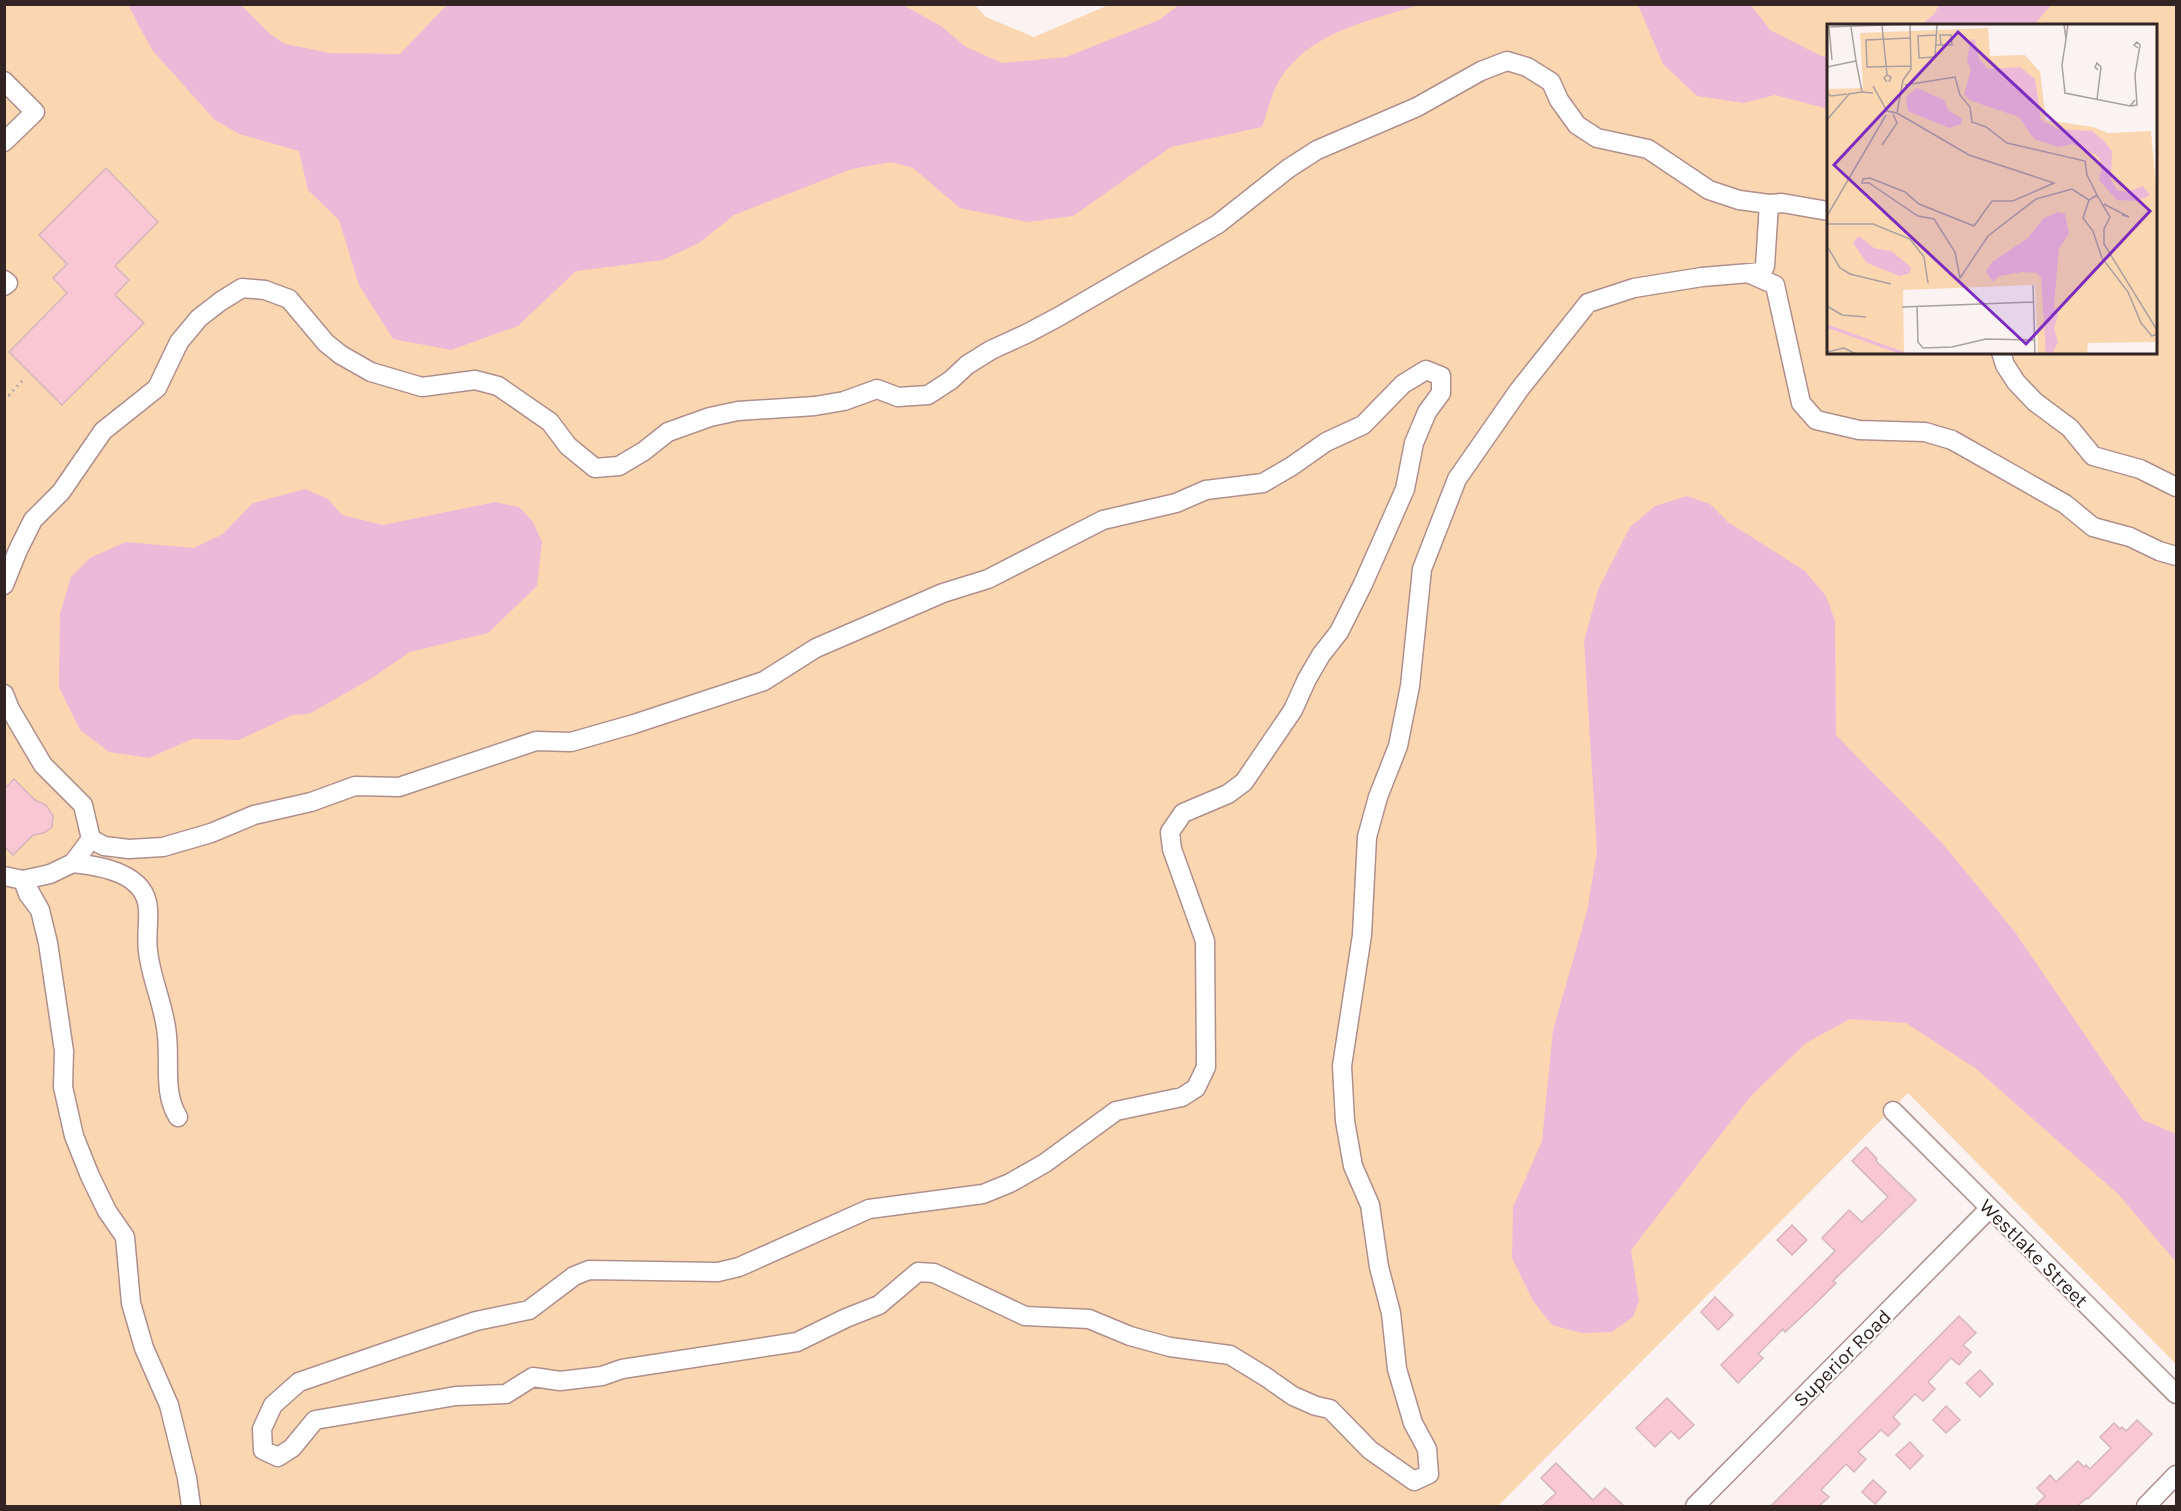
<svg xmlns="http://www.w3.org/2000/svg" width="2181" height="1511" font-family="Karla,sans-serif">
	<rect width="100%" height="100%" fill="#faf3f2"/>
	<!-- green -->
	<path fill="#fbd7b1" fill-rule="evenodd" d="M974 4 986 17 1034 37 1111 4 2176 5V1364L1908 1093 1498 1506H5V5ZM1828 26H2156V352H1828Z"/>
	<!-- water -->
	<g fill="#edb9d9">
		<path d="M128 5H241L269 33 285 44 330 53 400 54 447 5H903L941 26 966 47 1002 63 1066 57 1159 20 1179 5H1418C1370 21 1313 31 1282 76 1272 90 1268 111 1262 127L1171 147 1073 216 1028 222 960 208 913 168 891 162 852 169 734 215 699 243 663 260 576 271 518 326 451 350 393 339 359 285 339 220 308 190 299 151 239 134 215 120 152 50Z"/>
		<polygon points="1638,5 1751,5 1770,30 1821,56 1828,56 1828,109 1775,95 1744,103 1697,96 1663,64"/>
		<polygon points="1939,5 1939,4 2051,5 2034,25 1921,25 1934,14"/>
		<polygon points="305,489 328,499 342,515 383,525 495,502 519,507 533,522 542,542 537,586 488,633 410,652 372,678 309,714 292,715 239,740 192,739 149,758 109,752 80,730 59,687 60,614 71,577 90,558 126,542 194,548 223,534 253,503"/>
		<polygon points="1687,496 1710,504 1728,522 1805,571 1826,596 1835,621 1836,735 1943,844 2015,932 2143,1120 2176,1134 2176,1262 2118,1194 1975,1068 1906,1023 1850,1019 1806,1043 1750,1097 1631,1250 1639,1301 1633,1317 1612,1332 1582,1333 1552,1325 1533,1301 1512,1258 1513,1207 1542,1141 1553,1030 1587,911 1597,851 1584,641 1598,590 1630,527 1655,506"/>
	</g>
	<!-- building -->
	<g fill="#f9c7d3" stroke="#d6b5bc" stroke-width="1.5">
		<polygon points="106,168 158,222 115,266 129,280 115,295 144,323 62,405 9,352 67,293 53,278 67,264 39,235"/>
		<polygon points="14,779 35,800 46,805 53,816 52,827 44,833 33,835 13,855 4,846 4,789"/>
		<polygon points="1866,1147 1877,1159 1876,1161 1916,1200 1833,1281 1836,1283 1812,1307 1785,1332 1783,1329 1758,1354 1763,1358 1738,1383 1721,1365 1835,1251 1822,1238 1849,1210 1862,1222 1888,1197 1852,1161"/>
		<polygon points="1792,1225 1807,1240 1792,1255 1777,1240"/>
		<polygon points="1715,1297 1733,1315 1718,1330 1701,1312"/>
		<polygon points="1959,1316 1976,1333 1963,1345 1971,1352 1959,1365 1951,1358 1928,1382 1935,1389 1923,1401 1915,1394 1893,1417 1900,1424 1888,1436 1881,1430 1858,1452 1866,1459 1854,1472 1846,1464 1821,1490 1829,1497 1819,1506 1771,1506"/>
		<polygon points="1980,1370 1993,1384 1980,1397 1966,1383"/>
		<polygon points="1667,1398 1694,1425 1679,1439 1671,1431 1655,1447 1636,1428"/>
		<polygon points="1946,1406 1960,1420 1946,1433 1933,1420"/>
		<polygon points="2137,1420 2152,1434 2088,1499 2087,1498 2077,1506 2035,1506 2045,1496 2037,1488 2050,1475 2056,1482 2078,1461 2084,1467 2086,1465 2090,1469 2111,1448 2100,1437 2114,1423 2120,1429 2122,1427 2126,1431"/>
		<polygon points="1910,1442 1923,1456 1910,1469 1896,1455"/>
		<polygon points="1556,1463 1593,1500 1605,1488 1624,1506 1542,1506 1556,1493 1541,1478"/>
		<polygon points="1873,1480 1886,1492 1875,1504 1862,1492"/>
	</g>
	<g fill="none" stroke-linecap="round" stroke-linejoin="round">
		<!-- minor casing -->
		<g stroke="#af8f8c" stroke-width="21">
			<g id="minor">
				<polyline points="4,81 35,112 4,142"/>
				<polyline points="1750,274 1775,285 1801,403 1816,420 1859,430 1925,432 1952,440 2065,504 2093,527 2130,537 2159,551 2176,556"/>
				<polyline points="4,280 8,283 4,286"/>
				<polyline points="2001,352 2005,365 2016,382 2035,402 2070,428 2093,456 2140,469 2176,487"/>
				<polyline points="4,585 18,550 33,520 61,492 103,431 157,388 179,342 199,318 221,301 242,288 265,290 289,299 326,343 341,355 371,372 422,387 475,380 498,386 550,422 568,446 595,468 619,466 644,451 668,432 710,417 738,411 815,406 844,401 877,389 898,397 928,395 951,380 967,365 991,350 1026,334 1058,317 1218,224 1289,168 1317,150 1417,107 1481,71 1507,61 1527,67 1551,82 1559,100 1577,125 1597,138 1648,149 1709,190 1739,200 1769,204"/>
				<polyline points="4,694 10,709 43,765 83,805 91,839 73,863 50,874 23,880 4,876"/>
				<polyline points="91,839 104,846 129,849 163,847 211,833 254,815 311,802 355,786 399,787 536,741 571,742 634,724 764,681 816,648 943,593 988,579 1103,520 1176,503 1206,490 1263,483 1292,466 1326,442 1363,425 1403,384 1426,370 1441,376 1441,393 1427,412 1414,443 1405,489 1363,584 1339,632 1321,655 1307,679 1293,710 1244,782 1228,794 1183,813 1170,832 1172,849 1205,941 1206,1067 1196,1088 1182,1097 1116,1111 1045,1163 1010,1183 983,1194 869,1209 739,1267 718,1272 589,1270 574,1276 529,1310 476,1321 299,1382 273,1405 262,1429 263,1450 278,1457 292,1448 315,1420 456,1396 506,1394 533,1377 560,1381 602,1376 622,1369 797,1342 846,1318 879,1305 918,1272 934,1273 1025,1316 1089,1319 1130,1336 1170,1347 1230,1355 1266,1377 1293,1396 1316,1406 1330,1409 1370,1450 1414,1481 1429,1474 1427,1449 1413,1423 1397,1369 1391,1313 1379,1267 1370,1205 1353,1166 1345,1121 1342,1066 1362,935 1367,837 1378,797 1398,746 1410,686 1422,569 1457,479 1519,390 1588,303 1634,288 1702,277 1762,272 1765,266 1769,204 1782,203 1828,211"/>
				<path d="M73 863C101 866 146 873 148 909 149 923 146 937 148 951 151 980 165 1007 167 1036 170 1063 163 1093 178 1117"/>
				<polyline points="40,910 28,894 23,880 40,910 48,943 64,1051 63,1087 74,1136 90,1176 107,1211 125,1237 131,1303 144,1348 169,1405 187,1478 191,1506"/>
				<polyline points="1893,1111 2176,1394"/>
				<polyline points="1695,1506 1989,1209"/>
				<polyline points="2146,1506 2176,1475"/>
			</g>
		</g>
		<!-- path -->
		<polyline stroke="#aba2a1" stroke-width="3" stroke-dasharray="1.5 4.5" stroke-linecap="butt" points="4,391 9,395 24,379"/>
		<!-- minor -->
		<use href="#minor" stroke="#fff" stroke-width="18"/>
	</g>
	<g text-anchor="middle" stroke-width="4.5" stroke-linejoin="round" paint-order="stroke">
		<!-- street labels -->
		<g font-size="20" fill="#312423" stroke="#fff">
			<text transform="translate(2034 1253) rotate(45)" y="7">Westlake Street</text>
			<text transform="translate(1842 1358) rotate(-45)" y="7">Superior Road</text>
		</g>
	</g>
	<!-- overview -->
	<g transform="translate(1827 24)">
		<rect width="330" height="330" fill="#faf3f2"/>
		<path d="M161 4 163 32 198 31 213 48 219 96 266 103 281 109 324 107 330 172V318L261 319 260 330H211L208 261 76 266 77 330H0V65L36 64 33 9Z" fill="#fbd7b1"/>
		<path d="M144 15 148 16 152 35 161 45 193 43 208 55 214 96 231 105 265 107 277 117 285 127 284 156 290 166 300 168 316 162 323 171 310 177 290 176 272 156 275 140 271 132 245 120 231 123 207 115 192 93 142 76 137 70 144 46 140 36ZM90 64 117 76 121 86 135 95 134 100 122 104 81 87 79 73ZM231 188 238 190 242 210 232 224 227 282 231 291 227 304 231 318 225 330H219L214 254 210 249 195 248 172 252 166 258 159 248 165 238 201 214 217 194ZM32 212 47 224 64 227 84 243 83 249 73 252 40 239 26 219Z" fill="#edb9d9"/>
		<path fill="none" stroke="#edb9d9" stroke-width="3" d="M0 302 78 330"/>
		<path fill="none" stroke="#aaa09f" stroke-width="1.5" d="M237 0 239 15 241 0M55 1 60 51M0 3 86 0M2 3 5 36M109 11 91 12 92 34 108 33 110 0M83 14 39 16 40 43 84 42M239 15 235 41 238 69 303 82 308 76M108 21H125L124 11H113L114 21M29 37 35 68 46 69M0 43 29 37 24 3M60 58 57 54 60 51 64 53 62 58M78 61 128 53 133 71 143 83 145 98 159 103 180 119 258 137 260 151 270 171M46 62 60 87 70 89 76 56 84 45 83 0M0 69 4 72 20 70M270 75 274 43 270 39 268 43 271 46M303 82 310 81 308 51 313 21 310 18 307 21 311 24M70 89 142 131 227 159 186 177H165L147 202 92 180 78 168 43 154 36 155 35 159H42L91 192 107 195 128 228 133 254 161 212 209 175 245 165 262 176M0 96 22 70 35 68M55 121 70 99 66 90M277 180 302 193 295 191M0 192 59 91M0 200H46L83 215 97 233 101 259M0 222 13 244 23 250 64 260M206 261 208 330M0 282 15 291 39 293M90 282 91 318 96 324 125 323 159 315 208 316M75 283 206 278M330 306 277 220V205L283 193 270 171 262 176 256 194 266 207 275 234 301 268 314 299 325 312 330 310M0 328 17 324 29 330"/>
		<path fill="#7b2cbf" fill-opacity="0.15" stroke="#7b2cbf" stroke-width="3" d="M131 8 323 187 199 320 7 141Z"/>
		<rect width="330" height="330" fill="none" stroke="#312423" stroke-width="3"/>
	</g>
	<!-- border -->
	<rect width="2181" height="1511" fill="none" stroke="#312423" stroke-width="12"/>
</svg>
